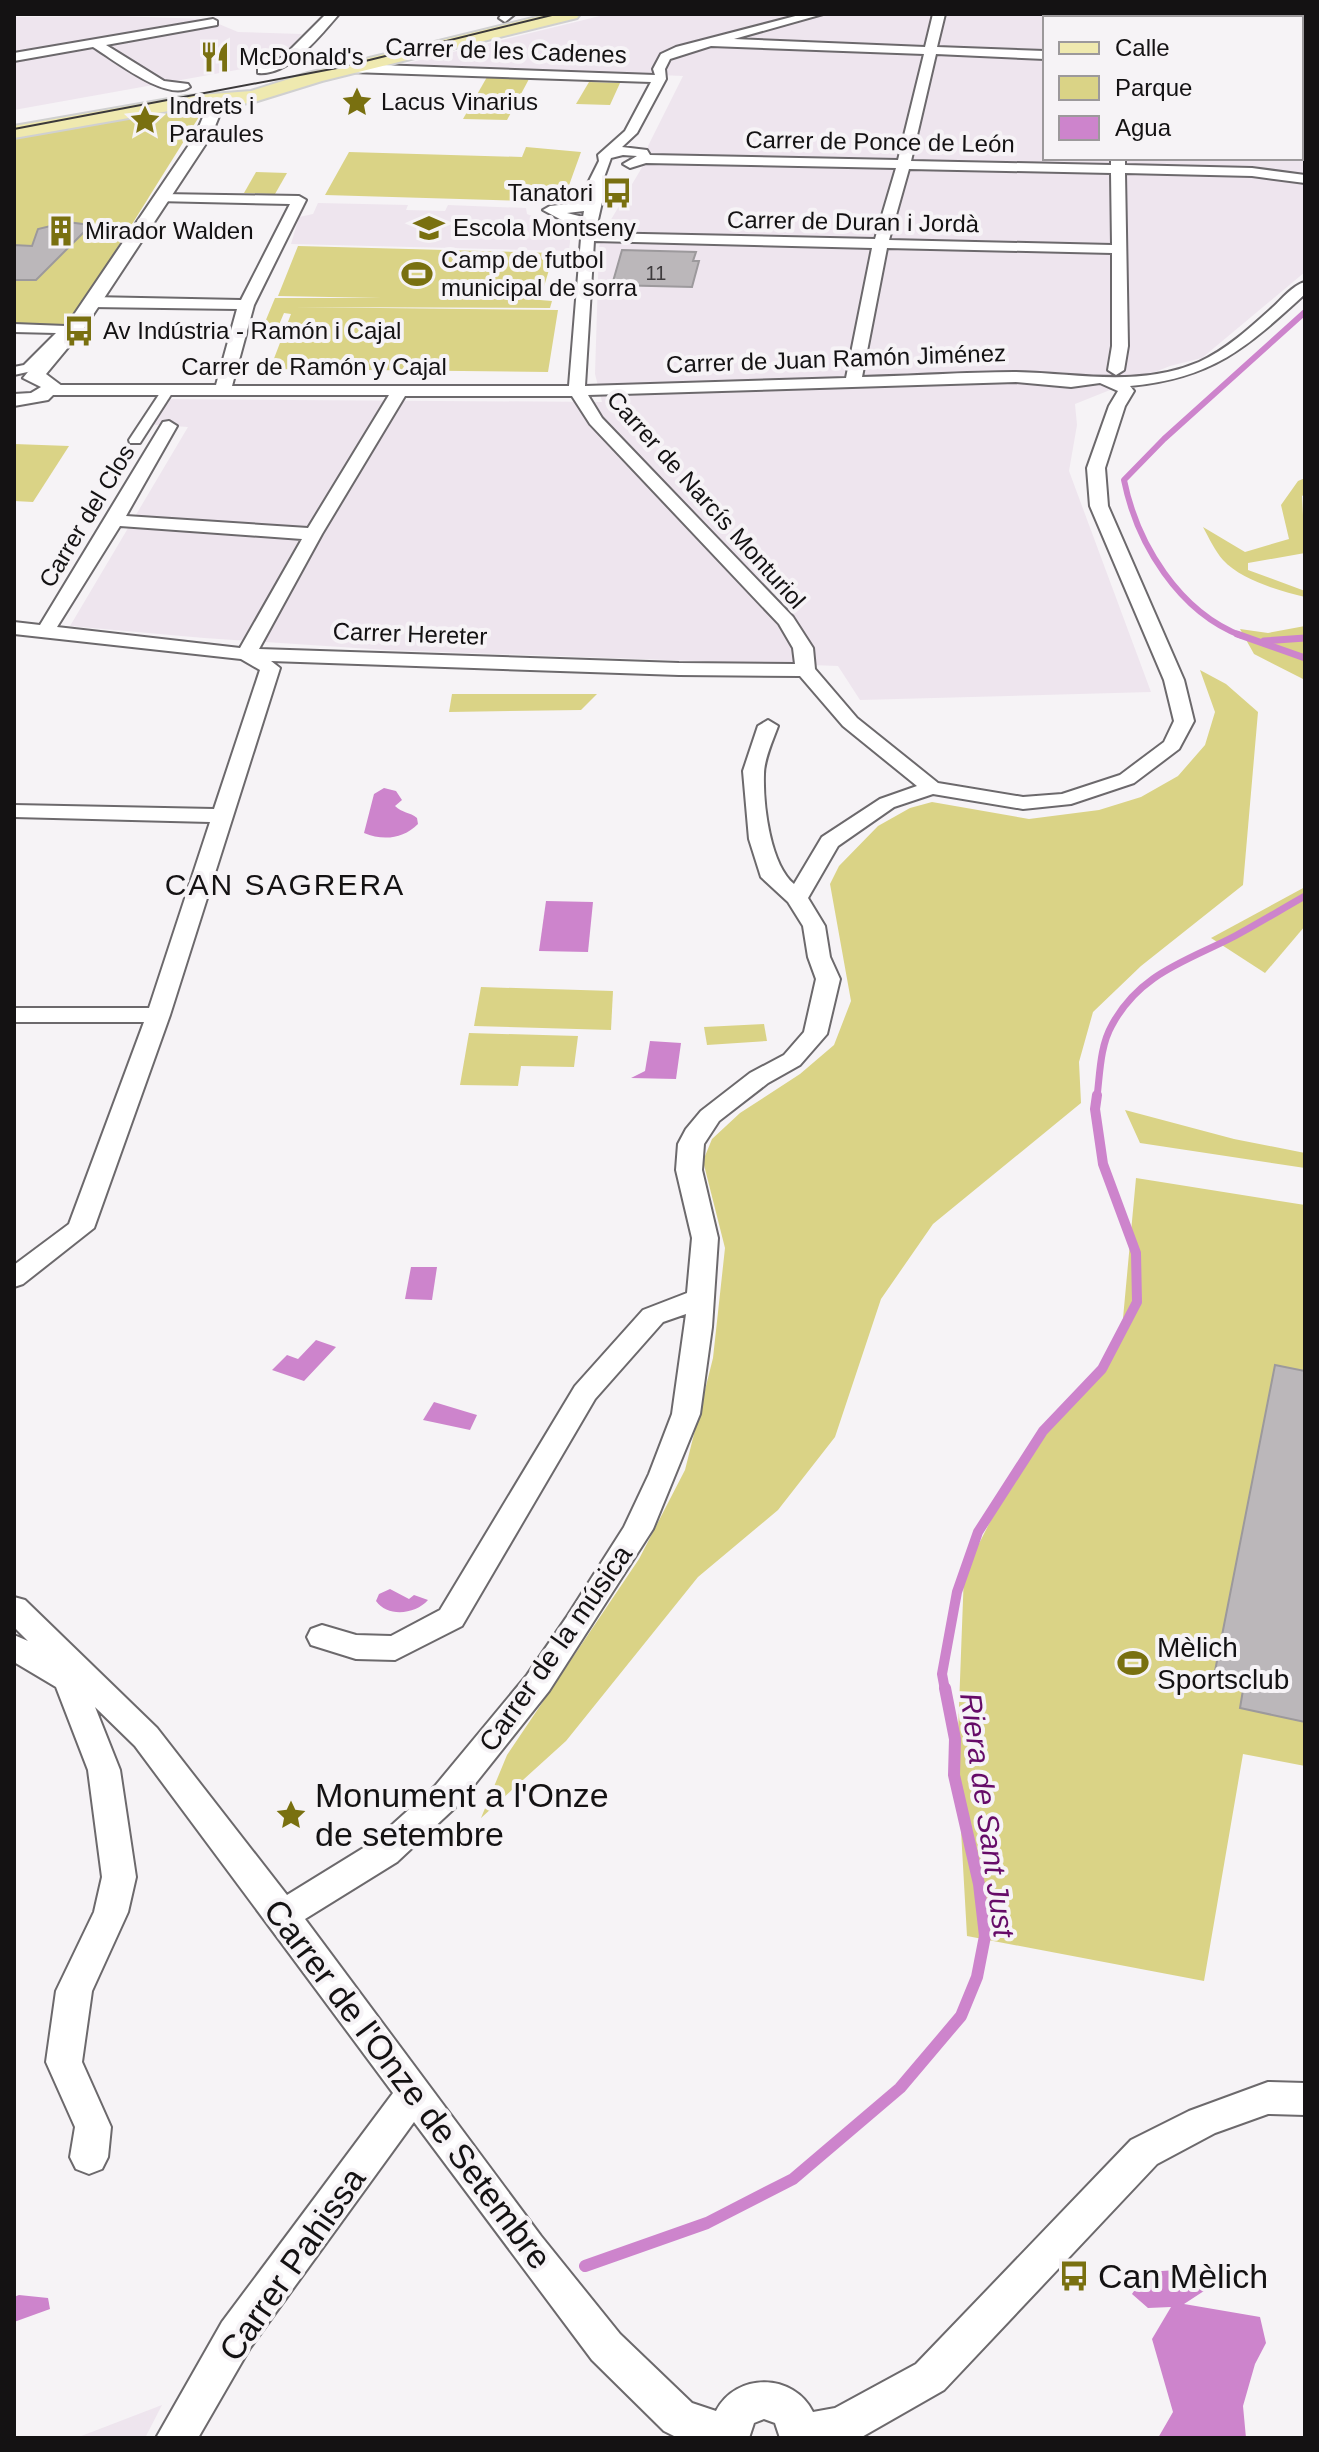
<svg xmlns="http://www.w3.org/2000/svg" width="1319" height="2452" font-family="Arial,sans-serif">
	<rect width="100%" height="100%" fill="#f6f3f6"/>
	<!-- built -->
	<g fill="#eee5ee" fill-rule="evenodd">
		<path d="M608 14H1305V272L1202 358 1170 366 1075 404 1077 425 1069 471 1151 692 860 700 838 666 386 650 204 638 70 626 188 427 144 424 160 399 602 402 595 374 599 247 606 228 647 159 648 146 683 76 404 64ZM1045 18H1301V158H1045Z"/>
		<polygon points="114,16 207,19 238,32 302,34 281,57 265,65 14,110 14,17"/>
		<polygon points="318,203 408,205 406,210 445,211 448,205 526,208 527,214 571,232 569,251 291,244 299,217 313,214"/>
		<polygon points="162,2405 145,2438 76,2438"/>
	</g>
	<!-- green -->
	<g fill="#dad386">
		<polygon points="487,77 529,79 507,120 463,119"/>
		<polygon points="589,82 620,83 610,105 576,104"/>
		<polygon points="199,104 202,112 66,330 14,328 14,136"/>
		<polygon points="526,147 581,152 563,202 325,195 349,152 522,157"/>
		<polygon points="256,172 287,173 275,194 244,193"/>
		<polygon points="298,246 554,253 540,300 552,301 550,308 293,307 558,310 548,372 270,369 291,314 284,313 278,327 263,327 275,298 381,298 278,296"/>
		<polygon points="14,444 69,446 33,502 14,501"/>
		<path d="M1305 478V494L1302 496 1305 553 1248 563V570L1305 591V597C1280 591 1241 580 1223 560 1215 551 1209 538 1203 527L1245 552 1289 539 1281 505 1298 481Z"/>
		<polygon points="1305,626 1305,680 1254,654 1240,629 1268,633"/>
		<polygon points="1200,670 1226,684 1258,712 1243,885 1141,966 1093,1012 1079,1062 1081,1103 933,1224 881,1299 835,1437 778,1510 698,1577 566,1741 481,1818 507,1755 639,1559 685,1470 713,1358 725,1248 703,1161 712,1139 740,1113 800,1074 834,1045 851,1001 830,884 839,866 878,826 910,808 932,802 1029,819 1099,810 1141,797 1178,776 1205,745 1215,712"/>
		<polygon points="452,694 597,694 581,710 449,712"/>
		<polygon points="1305,887 1305,926 1265,973 1211,938"/>
		<polygon points="481,987 613,991 611,1030 474,1026"/>
		<polygon points="764,1024 767,1041 707,1045 704,1027"/>
		<polygon points="469,1033 578,1036 574,1067 521,1066 518,1086 460,1085"/>
		<polygon points="1125,1110 1234,1139 1305,1153 1305,1168 1140,1143"/>
		<polygon points="1136,1178 1305,1205 1305,1766 1243,1754 1204,1981 967,1936 957,1760 964,1573 1016,1471 1121,1340"/>
	</g>
	<!-- water -->
	<g fill="#cd84cc">
		<path d="M384 788 396 791 402 800 395 806C402 813 410 812 417 818L418 824C403 839 383 841 364 833L374 794Z"/>
		<polygon points="546,901 593,902 588,952 539,951"/>
		<polygon points="650,1041 681,1043 676,1079 631,1078 645,1071"/>
		<polygon points="411,1267 437,1267 432,1300 405,1299"/>
		<polygon points="316,1340 336,1347 304,1381 272,1370 287,1355 298,1359"/>
		<polygon points="434,1402 477,1415 470,1430 423,1420"/>
		<path d="M390 1589 409 1599 414 1595 428 1600C416 1614 388 1618 376 1601L379 1594Z"/>
		<polygon points="1177,2270 1199,2276 1207,2289 1184,2304 1260,2317 1266,2343 1255,2364 1243,2406 1246,2438 1158,2438 1173,2412 1152,2339 1171,2307 1148,2308 1132,2294 1146,2272"/>
		<polygon points="19,2295 48,2298 50,2309 14,2322 14,2297"/>
	</g>
	<g fill="none" stroke-linecap="round" stroke-linejoin="round">
		<!-- stream-far3 -->
		<path stroke="#cd84cc" stroke-width="6" d="M1242 636C1179 612 1137 544 1124 480L1164 439 1305 312"/>
		<!-- stream-far2 -->
		<g stroke="#cd84cc" stroke-width="7">
			<polyline points="1237,634 1305,658"/>
			<polyline points="1264,641 1305,638"/>
			<path d="M1097 1097C1100 1073 1100 1046 1112 1025 1140 973 1187 961 1235 936 1259 923 1282 909 1305 896"/>
		</g>
		<!-- stream-far1 -->
		<polyline stroke="#cd84cc" stroke-width="10" points="945,1690 942,1674 957,1592 978,1532 1043,1431 1102,1369 1137,1302 1136,1253 1103,1164 1095,1109 1097,1095"/>
		<!-- stream -->
		<polyline stroke="#cd84cc" stroke-width="12" points="585,2266 707,2223 793,2179 900,2088 961,2016 977,1977 985,1936 979,1884 954,1775 955,1739 945,1688"/>
	</g>
	<!-- building -->
	<g fill="#bbb7ba" stroke="#9c999c" stroke-width="2">
		<polygon points="67,222 91,225 36,280 14,280 14,245 32,246 38,229"/>
		<polygon points="622,250 696,252 693,261 699,261 692,287 612,285"/>
		<polygon points="1275,1365 1305,1371 1305,1722 1240,1708 1245,1678 1215,1671"/>
	</g>
	<g fill="none" stroke-linecap="round" stroke-linejoin="round">
		<!-- pedestrian casing -->
		<g stroke="#6c696c" stroke-width="4">
			<g id="pedestrian">
				<polygon points="14,324 66,326 72,330 32,371 14,375 14,367 24,365 56,333 14,332"/>
				<polygon points="164,387 174,390 140,443 130,443 129,440"/>
			</g>
		</g>
		<!-- minor casing -->
		<g stroke="#6c696c" stroke-width="4">
			<g id="minor">
				<path d="M326 14H339C320 36 289 76 258 73V67L283 57Z"/>
				<polygon points="502,14 515,14 505,22 499,18"/>
				<path d="M803 14H823L734 39 925 47 933 14H945L937 47 1045 51V59L936 54 911 161 1111 165V158H1125V165L1252 168 1305 175V183L1252 176 1125 173 1128 346 1124 370 1116 375 1108 370 1112 346V253L887 248 862 377C913 376 964 372 1014 372 1077 373 1138 388 1199 362 1226 350 1251 327 1272 308 1282 299 1293 285 1305 282V294C1246 348 1213 378 1130 386L1134 391 1125 406 1105 468 1108 506 1184 680 1194 721 1179 749 1134 783 1071 804 1023 809 933 794 894 807 838 846 808 898 825 926 830 957 840 979 827 1034 800 1065 768 1083 719 1121 704 1144 702 1170 718 1238 712 1327 700 1414 653 1529 549 1691 459 1804 397 1862 305 1919 541 2236 620 2334 692 2403 716 2411C736 2372 794 2373 813 2412L835 2408 916 2364 1131 2140 1189 2111 1268 2082 1305 2083V2115L1268 2114 1215 2133 1157 2164 944 2390 860 2438H780L775 2423 764 2419 754 2423 749 2438H678L664 2431 592 2360 414 2122 250 2348 198 2438H156L222 2322 393 2093 135 1746 95 1707 120 1770 136 1877 128 1912 92 1991 82 2062 111 2127 108 2157 102 2169 89 2174 76 2169 70 2157 75 2127 46 2062 56 1991 94 1912 102 1877 88 1770 56 1687 14 1662V1635L28 1641 14 1627V1597L25 1600 157 1728 287 1895 373 1842 435 1786 527 1675 566 1618 624 1527 649 1474 672 1414 686 1314 663 1322 595 1399 462 1626 395 1660 356 1659 311 1645 307 1637 311 1629 322 1625 356 1635 391 1636 440 1610 575 1386 643 1310 687 1293 692 1238 676 1170 678 1144 686 1129 701 1111 750 1073 784 1055 804 1032 816 979 808 957 803 926 788 902 761 877 749 839 743 771 758 726 768 720 778 726C773 740 764 759 764 774 763 805 770 864 794 884L822 837 880 799 917 786 843 726 800 676 679 675 271 661 280 668 170 1015 94 1228 23 1284 14 1287V1265L69 1224 144 1022H14V1008H149L210 822 14 817V805L214 809 260 670 241 659 14 634V622L40 625 163 422 169 421 177 426 126 516 308 528 389 395H51L43 390 51 385H216L237 309 91 307 83 302 91 297 241 300 290 204 156 201V195L161 194 299 196 306 200 254 305 232 386H569L582 226 569 224 543 210 550 206 586 202 591 189 588 183 599 161 598 155 625 131 651 82 351 72 345 68 351 64 655 75 653 69 661 54 676 47ZM711 46 924 54 898 160 650 155 647 150 622 147 637 133 666 79 665 69 670 59ZM623 155 637 156 623 164 630 168 646 163 896 168 875 239 595 233 605 189 602 183 611 158ZM909 169 1111 173 1112 245 889 240ZM584 211 583 217 567 213ZM594 241 872 248 846 378 585 386ZM1016 382 1071 387 1100 383 1118 391 1109 406 1087 468 1090 506 1164 680 1174 721 1164 742 1120 775 1062 794 1023 797 938 783 857 718 815 669 813 648 793 617 602 418 588 395ZM405 396H572L590 424 779 624 793 648 795 664 679 663 259 649 322 534ZM120 526 302 539 240 648 57 627Z"/>
				<polygon points="1110,14 1122,14 1121,18 1109,18"/>
				<path d="M213 19 217 21V25L106 45 164 81 188 84 190 87C168 103 114 60 93 47L14 61V53Z"/>
			</g>
		</g>
		<!-- tertiary casing -->
		<g stroke="#6c696c" stroke-width="4">
			<polygon id="tertiary" points="204,95 222,109 211,136 85,327 46,374 62,386 48,400 14,406 14,394 31,393 41,387 23,378 71,319 195,136 206,110 196,100"/>
		</g>
		<!-- primary casing -->
		<g stroke="#d0d0d0" stroke-width="4">
			<polygon id="primary" points="549,14 580,14 577,18 322,81 251,103 186,108 14,138 14,126 186,96 251,91 308,73"/>
		</g>
		<!-- pedestrian -->
		<use href="#pedestrian" fill="#fff" fill-rule="evenodd"/>
		<!-- minor -->
		<use href="#minor" fill="#fff" fill-rule="evenodd"/>
		<!-- tertiary -->
		<use href="#tertiary" fill="#fff" fill-rule="evenodd"/>
		<!-- primary -->
		<use href="#primary" fill="#efe9af" fill-rule="evenodd"/>
		<!-- tram -->
		<polyline stroke="#3b393a" stroke-width="2" points="14,129 337,68 556,14"/>
	</g>
	<!-- icons -->
	<defs>
		<g id="restaurant-bare" transform="scale(2.4)"><path d="M-5-6h1v4h1v-4h1v4h1v-4h1v5L-1.5 .5V6h-2V.5L-5-1ZM5-6V6H3V1.5H1.5Q1.5-4 5-6Z" fill="#797010" stroke="#f6f3f6" stroke-width="2.5" paint-order="stroke"/></g>
		<g id="sight-bare" transform="scale(2.4)"><path d="M0-6L1.8-2.2L6-1.7L2.9 1.2L3.7 5.4L0 3.3L-3.7 5.4L-2.9 1.2L-6-1.7L-1.8-2.2Z" fill="#797010" stroke="#f6f3f6" stroke-width="2.5" paint-order="stroke"/></g>
		<g id="bus-bare" transform="scale(2.4)"><path d="M-5-6H5V4H4V6H2V4H-2V6H-4V4H-5ZM-3.5-4V0h7V-4ZM-3.5 1.2v1.5H-2V1.2ZM2 1.2v1.5H3.5V1.2Z" fill="#797010" stroke="#f6f3f6" stroke-width="2.5" paint-order="stroke"/></g>
		<g id="school-bare" transform="scale(2.4)"><path d="M0-5L7-2L0 1L-7-2ZM-4 1L0 2.5L4 1V4Q0 6-4 4Z" fill="#797010" stroke="#f6f3f6" stroke-width="2.5" paint-order="stroke"/></g>
		<g id="building-bare" transform="scale(2.4)"><path d="M-4-6H4V6H1V3H-1V6H-4ZM-2.5-4.3h1.7v1.8h-1.7ZM.8-4.3h1.7v1.8H.8ZM-2.5-1h1.7V.8h-1.7ZM.8-1h1.7V.8H.8Z" fill="#797010" stroke="#f6f3f6" stroke-width="2.5" paint-order="stroke"/></g>
		<g id="stadium-bare" transform="scale(2.4)"><path d="M0-5a6.5 5 0 1 0 0 10a6.5 5 0 1 0 0-10ZM-3.5-1.8h7v3.6h-7Z" fill="#797010" stroke="#f6f3f6" stroke-width="2.5" paint-order="stroke"/></g>
	</defs>
	<g fill-rule="evenodd">
		<use href="#restaurant-bare" x="215" y="57"/>
		<use href="#sight-bare" x="357" y="102"/>
		<use href="#sight-bare" x="145" y="120"/>
		<use href="#bus-bare" x="617" y="193"/>
		<use href="#school-bare" x="429" y="228"/>
		<use href="#building-bare" x="61" y="231"/>
		<use href="#stadium-bare" x="417" y="274"/>
		<use href="#bus-bare" x="79" y="331"/>
		<use href="#stadium-bare" x="1133" y="1663"/>
		<use href="#sight-bare" x="291" y="1815"/>
		<use href="#bus-bare" x="1074" y="2276"/>
	</g>
	<g text-anchor="middle" stroke-width="8" stroke-linejoin="round" paint-order="stroke">
		<!-- far-number labels -->
		<g font-size="20" fill="#3e3b3d">
			<text x="656" y="280">11</text>
		</g>
		<!-- far-street labels -->
		<g font-size="24" fill="#141213" stroke="#f6f3f6">
			<text transform="translate(506 51) rotate(2)" y="8">Carrer de les Cadenes</text>
			<text transform="translate(880 142) rotate(1)" y="8">Carrer de Ponce de León</text>
			<text transform="translate(853 222) rotate(1)" y="8">Carrer de Duran i Jordà</text>
			<text transform="translate(836 359) rotate(-2)" y="8">Carrer de Juan Ramón Jiménez</text>
			<text x="314" y="375">Carrer de Ramón y Cajal</text>
			<text transform="translate(706 500) rotate(48)" y="8">Carrer de Narcís Monturiol</text>
			<text transform="translate(87 516) rotate(-59)" y="8">Carrer del Clos</text>
			<text transform="translate(410 634) rotate(2)" y="8">Carrer Hereter</text>
		</g>
		<!-- far-poi labels -->
		<g font-size="24" fill="#141213" stroke="#f6f3f6" text-anchor="start">
			<text x="239" y="65">McDonald's</text>
			<text x="381" y="110">Lacus Vinarius</text>
			<text x="169" y="114">Indrets i<tspan x="169" dy="28">Paraules</tspan></text>
			<text x="593" y="201" text-anchor="end">Tanatori</text>
			<text x="453" y="236">Escola Montseny</text>
			<text x="85" y="239">Mirador Walden</text>
			<text x="441" y="268">Camp de futbol<tspan x="441" dy="28">municipal de sorra</tspan></text>
			<text x="103" y="339">Av Indústria - Ramón i Cajal</text>
		</g>
		<!-- poi labels -->
		<g font-size="28" fill="#141213" stroke="#f6f3f6" text-anchor="start">
			<text x="1157" y="1657">Mèlich<tspan x="1157" dy="32">Sportsclub</tspan></text>
		</g>
		<!-- street labels -->
		<g font-size="28" fill="#141213" stroke="#f6f3f6">
			<text transform="translate(555 1648) rotate(-55)" y="10">Carrer de la música</text>
		</g>
		<!-- neighbourhood labels -->
		<g font-size="30" letter-spacing="2" fill="#141213" stroke="#f6f3f6">
			<text x="285" y="895">CAN SAGRERA</text>
		</g>
		<!-- water labels -->
		<g font-size="30" font-style="italic" fill="#660b68" stroke="#f6f3f6">
			<text transform="translate(987 1815) rotate(82)" y="10">Riera de Sant Just</text>
		</g>
		<!-- near-poi labels -->
		<g font-size="34" fill="#141213" stroke="#f6f3f6" text-anchor="start">
			<text x="315" y="1807">Monument a l'Onze<tspan x="315" dy="39">de setembre</tspan></text>
			<text x="1098" y="2288">Can Mèlich</text>
		</g>
		<!-- near-street labels -->
		<g font-size="34" fill="#141213" stroke="#f6f3f6">
			<text transform="translate(408 2084) rotate(53)" y="12">Carrer de l'Onze de Setembre</text>
			<text transform="translate(292 2264) rotate(-55)" y="12">Carrer Pahissa</text>
		</g>
	</g>
	<!-- border -->
	<rect width="1319" height="2452" fill="none" stroke="#141213" stroke-width="32"/>
	<!-- legend -->
	<rect x="1043" y="16" width="260" height="144" fill="#f6f3f6" stroke="#9c999b" stroke-width="2"/>
	<rect x="1059" y="42" width="40" height="12" fill="#efe9af" stroke="#9c999b" stroke-width="2"/>
	<text x="1115" y="56" font-size="24" fill="#141213">Calle</text>
	<rect x="1059" y="76" width="40" height="24" fill="#dad386" stroke="#9c999b" stroke-width="2"/>
	<text x="1115" y="96" font-size="24" fill="#141213">Parque</text>
	<rect x="1059" y="116" width="40" height="24" fill="#cd84cc" stroke="#9c999b" stroke-width="2"/>
	<text x="1115" y="136" font-size="24" fill="#141213">Agua</text>
</svg>
